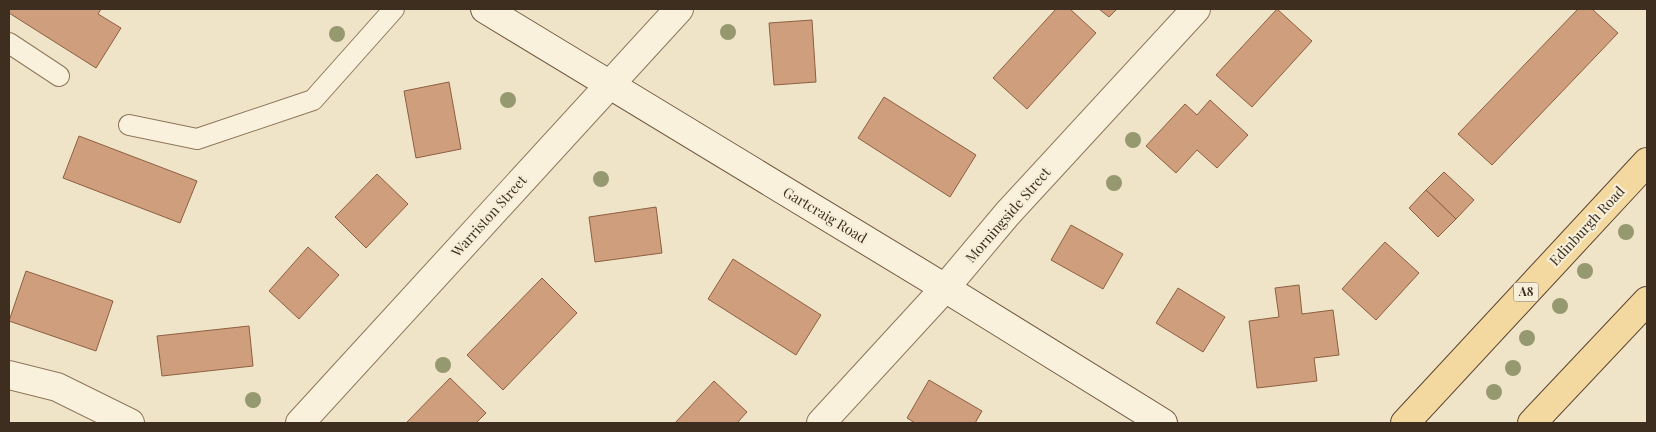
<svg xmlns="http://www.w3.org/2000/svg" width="1656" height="432" font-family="'Playfair Display',serif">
	<rect width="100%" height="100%" fill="#f0e4c8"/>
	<!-- building -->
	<g fill="#cf9f7d" stroke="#8d5f41">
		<polygon points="9,9 101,9 98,14 121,28 96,68 9,13"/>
		<polygon points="1056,9 1070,9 1096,33 1027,109 993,78"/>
		<polygon points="1099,9 1117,9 1109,17"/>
		<polygon points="1277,9 1312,41 1252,107 1216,75"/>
		<polygon points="1578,9 1592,9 1618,33 1492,165 1458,134"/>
		<polygon points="812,20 816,82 774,85 769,23"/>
		<polygon points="449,82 461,149 416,158 404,91"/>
		<polygon points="884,97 976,155 950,197 858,138"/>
		<polygon points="1210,100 1248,135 1217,168 1197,150 1176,173 1146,146 1185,104 1197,115"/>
		<polygon points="79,136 197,181 180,223 63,178"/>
		<polygon points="1444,172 1474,200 1456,219 1426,190"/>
		<polygon points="377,174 408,204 366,248 335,217"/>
		<polygon points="1426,190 1456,219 1438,237 1409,208"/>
		<polygon points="656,207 662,253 595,262 589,217"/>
		<polygon points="1071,225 1123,254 1103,289 1051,260"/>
		<polygon points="1385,242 1419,273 1376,320 1342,289"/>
		<polygon points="308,247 339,275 299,319 269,291"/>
		<polygon points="733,259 821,315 796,355 708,299"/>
		<polygon points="26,271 113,301 96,351 9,321"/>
		<polygon points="542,278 577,313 503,390 467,355"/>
		<polygon points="1299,285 1302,314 1333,310 1339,355 1314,358 1317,381 1257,388 1249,321 1279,317 1275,288"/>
		<polygon points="1178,288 1225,317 1203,352 1156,323"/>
		<polygon points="249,326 253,366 162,376 157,336"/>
		<polygon points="450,378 486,413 476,423 406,423"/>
		<polygon points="929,380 982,411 975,423 915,423 907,418"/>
		<polygon points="714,381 747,412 737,423 675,423"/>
	</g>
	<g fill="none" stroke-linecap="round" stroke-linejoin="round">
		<!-- lane casing -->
		<g stroke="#8d765c" stroke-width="22">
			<g id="lane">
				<polyline points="9,43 59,76"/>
				<polyline points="129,125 197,139 313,100 394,9"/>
			</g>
		</g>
		<!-- street casing -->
		<g stroke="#8d765c" stroke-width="30">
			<g id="street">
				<polyline points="9,375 57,387 130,423"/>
				<polyline points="300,423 679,9"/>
				<polyline points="821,423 945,288 1008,213 1196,9"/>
			</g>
		</g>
		<!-- secondary casing -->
		<g stroke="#6f573f" stroke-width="30">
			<polyline id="secondary" points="485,9 945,288 1163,423"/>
		</g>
		<!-- primary casing -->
		<g stroke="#5b4430" stroke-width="30">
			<g id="primary">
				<polyline points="1405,423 1647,162"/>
				<polyline points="1532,423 1647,301"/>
			</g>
		</g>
		<!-- lane -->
		<use href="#lane" stroke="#faf1dc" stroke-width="20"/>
		<!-- street -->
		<use href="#street" stroke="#faf1dc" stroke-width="28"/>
		<!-- secondary -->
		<use href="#secondary" stroke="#faf1dc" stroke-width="28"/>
		<!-- primary -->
		<use href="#primary" stroke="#f3d9a0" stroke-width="28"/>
	</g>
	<!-- trees -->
	<g fill="#96986f">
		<circle cx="728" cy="32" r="8"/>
		<circle cx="337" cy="34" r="8"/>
		<circle cx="508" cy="100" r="8"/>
		<circle cx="1133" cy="140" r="8"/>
		<circle cx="601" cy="179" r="8"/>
		<circle cx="1114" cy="183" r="8"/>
		<circle cx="1626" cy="232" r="8"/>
		<circle cx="1585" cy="271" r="8"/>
		<circle cx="1560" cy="306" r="8"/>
		<circle cx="1527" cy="338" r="8"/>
		<circle cx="443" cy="365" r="8"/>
		<circle cx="1513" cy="368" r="8"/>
		<circle cx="1494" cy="392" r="8"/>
		<circle cx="253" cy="400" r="8"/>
	</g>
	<g text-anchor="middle" stroke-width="4.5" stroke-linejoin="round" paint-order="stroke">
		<!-- shield labels -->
		<rect fill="#f7eed8" stroke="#756857" stroke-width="1" x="1513.5" y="282.5" width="25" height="19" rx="4"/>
		<g font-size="12" font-weight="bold" fill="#3d2e20">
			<text x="1526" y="296">A8</text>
		</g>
		<!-- street labels -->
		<g font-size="14" fill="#3d2e20" stroke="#f7eed8">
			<text transform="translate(825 215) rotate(31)" y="5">Gartcraig Road</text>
			<text transform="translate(1008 215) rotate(-49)" y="5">Morningside Street</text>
			<text transform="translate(489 216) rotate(-48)" y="5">Warriston Street</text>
			<text transform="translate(1587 226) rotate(-47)" y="5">Edinburgh Road</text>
		</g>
	</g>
	<!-- border -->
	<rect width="1656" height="432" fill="none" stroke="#3d2e20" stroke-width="20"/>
</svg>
